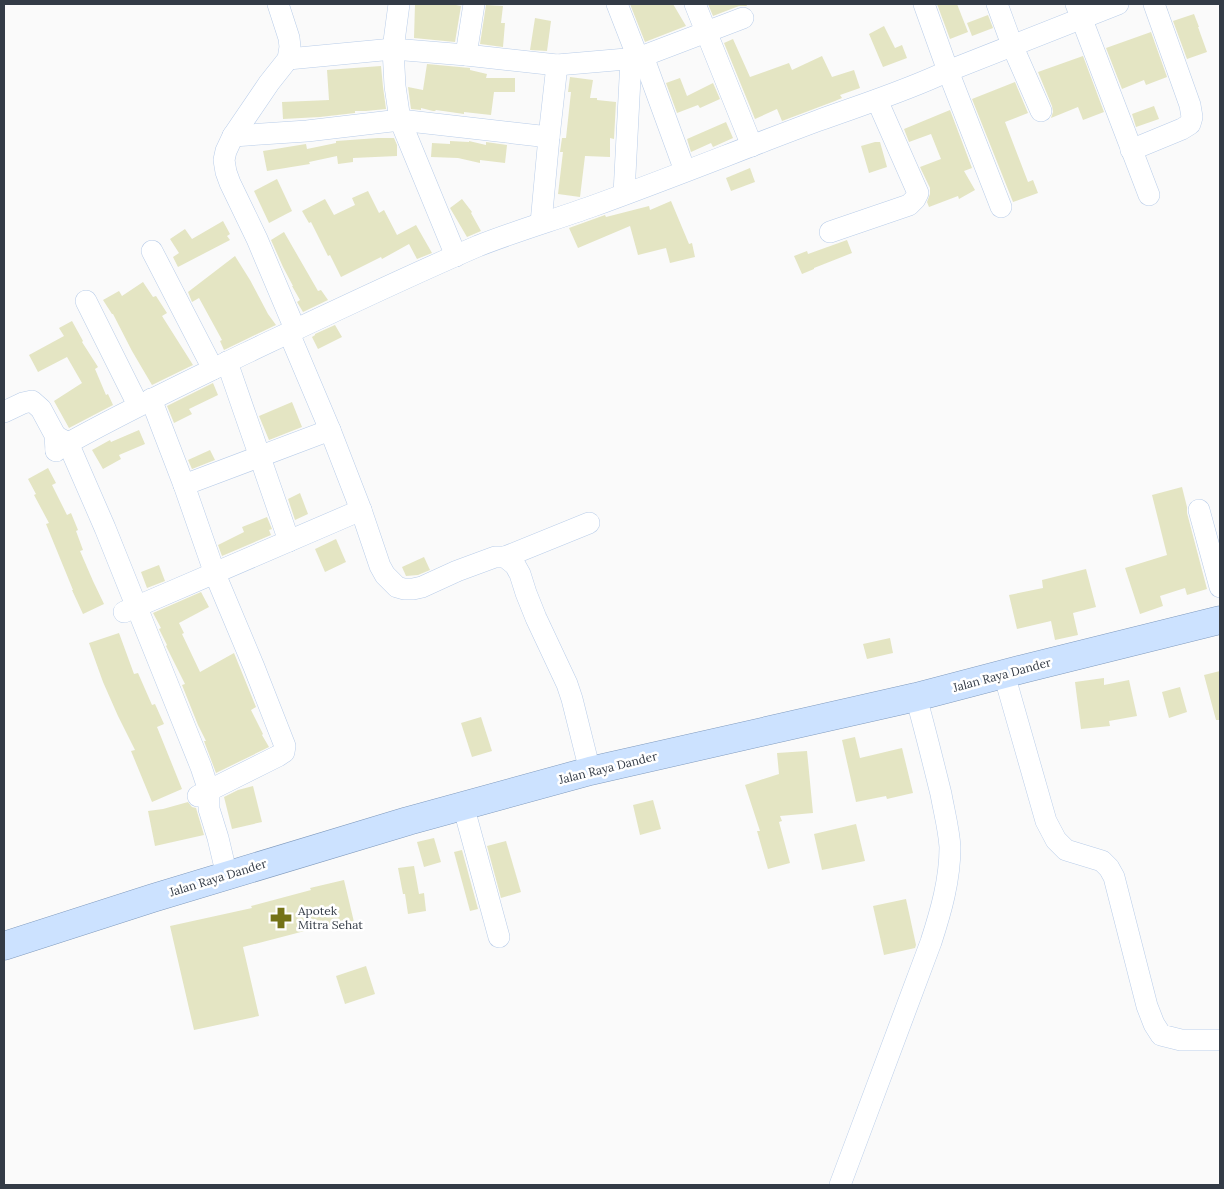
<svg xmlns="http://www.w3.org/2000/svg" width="1224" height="1189" font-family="Lora,serif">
	<rect width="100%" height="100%" fill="#fafafa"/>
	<!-- building -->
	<g fill="#e4e5c3">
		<polygon points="415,4 451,4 461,6 455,42 414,38"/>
		<polygon points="630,4 673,4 686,26 645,42"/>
		<polygon points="708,4 746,4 747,6 739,6 713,16"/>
		<polygon points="937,4 957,4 968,32 950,39"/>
		<polygon points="486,5 503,6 501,23 505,23 503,47 480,44"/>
		<polygon points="1194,14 1199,27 1198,27 1207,52 1187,59 1173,21"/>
		<polygon points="988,15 993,28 972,36 967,23"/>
		<polygon points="535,18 551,21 547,51 530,50"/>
		<polygon points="884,26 895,48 902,45 907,58 883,67 869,34"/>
		<polygon points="1151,32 1167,77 1146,85 1144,80 1122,89 1106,48"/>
		<polygon points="733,39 750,77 789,63 792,70 822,56 832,77 854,70 860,88 840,95 842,98 835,101 782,121 777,109 755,119 724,43"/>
		<polygon points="1083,56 1104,112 1083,120 1078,107 1051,118 1053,112 1052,106 1038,72"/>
		<polygon points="427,64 470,68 470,70 487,74 486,78 515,78 515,92 494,92 491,115 464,112 464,114 436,110 435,111 433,111 421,108 421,110 411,109 408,87 423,90"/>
		<polygon points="381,66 383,87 386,109 366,111 355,111 355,113 320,117 283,119 282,102 329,100 327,70"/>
		<polygon points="570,77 593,80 590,98 597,98 597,100 616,102 614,139 610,138 610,157 585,156 580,197 558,194 563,152 560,152 562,138 566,138 571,92 568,92"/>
		<polygon points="680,78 687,96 713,83 720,99 700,108 698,105 677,113 666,83"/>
		<polygon points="1015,82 1028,113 1005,122 1028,182 1033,180 1038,193 1013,202 972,99"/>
		<polygon points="1154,106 1159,119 1136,127 1132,114"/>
		<polygon points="950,110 972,168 964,171 975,190 959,199 958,196 929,207 927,202 930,194 930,188 920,167 941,159 931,134 909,142 904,129"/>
		<polygon points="726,122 733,138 713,147 711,143 691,152 687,139"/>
		<polygon points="378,138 394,138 397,145 397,156 353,158 353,162 338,164 337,156 309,162 310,164 267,171 263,151 306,144 307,149 336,143 336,141"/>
		<polygon points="450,141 469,142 469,141 486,145 486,142 507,145 505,163 480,160 480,163 458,158 431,157 432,143 450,144"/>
		<polygon points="875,142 880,142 887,167 869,173 861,146"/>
		<polygon points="750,168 755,182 731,191 726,178"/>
		<polygon points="277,179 292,211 269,223 254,191"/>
		<polygon points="368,191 379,213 384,210 397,235 416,225 432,253 417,259 409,244 382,259 381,257 341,277 330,255 328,256 311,222 309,223 302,211 325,199 334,215 355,205 352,198"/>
		<polygon points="462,199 472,212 471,213 481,231 467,237 450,208"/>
		<polygon points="671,201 689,244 692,243 695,257 670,263 666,248 638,255 630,226 578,248 569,228 605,215 606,217 649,206 650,210"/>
		<polygon points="223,221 230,234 227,236 230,240 178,267 173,257 179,253 170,239 185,229 192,239"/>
		<polygon points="284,232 318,291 321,290 328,300 303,312 297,302 300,300 292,286 293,286 283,267 271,240"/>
		<polygon points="847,240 852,253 814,268 814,269 802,274 794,256 807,251 808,254"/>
		<polygon points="235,256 250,280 268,314 276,325 224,350 220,341 222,340 199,298 192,302 188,292"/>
		<polygon points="143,282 153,297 156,296 167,313 162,316 193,365 152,385 132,351 113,314 112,314 103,300 119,291 122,296"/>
		<polygon points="72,321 83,341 82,342 98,367 95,369 106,395 108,394 113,405 69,428 54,401 82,383 67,357 38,372 29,355 64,336 59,328"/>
		<polygon points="335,325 342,337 318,349 312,337 315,335 315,334"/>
		<polygon points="213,383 218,395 189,409 192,414 174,423 167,406"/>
		<polygon points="292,402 302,427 269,440 259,416"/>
		<polygon points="139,430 145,444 119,455 121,459 103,469 92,450 110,440 111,442"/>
		<polygon points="210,450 215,460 192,469 188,460"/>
		<polygon points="48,468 56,483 52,485 67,515 71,513 78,530 76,531 83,550 80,551 93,581 104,604 83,614 72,590 73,590 46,524 49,523 34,495 36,494 28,479"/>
		<polygon points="1182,487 1187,507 1187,513 1207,589 1187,595 1185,588 1160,596 1163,606 1140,614 1125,568 1167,555 1152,495"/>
		<polygon points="300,493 308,514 295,520 288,499"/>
		<polygon points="267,517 272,529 269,530 271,535 222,556 218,545 244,532 242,527"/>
		<polygon points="336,539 346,562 325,572 315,549"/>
		<polygon points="424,557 430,570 418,575 406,576 402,567"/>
		<polygon points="159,565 165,581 147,588 141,572"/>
		<polygon points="1086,569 1096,607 1073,613 1078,635 1055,640 1051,621 1017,629 1009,595 1043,588 1042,580"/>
		<polygon points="201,592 209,607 179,623 184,633 182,634 200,672 234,653 256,707 251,710 263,734 262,735 269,747 216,773 204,741 206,741 198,725 182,685 185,684 166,646 167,645 159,629 161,628 153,613"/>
		<polygon points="119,633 134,674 138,673 152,705 155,704 164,724 157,727 182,789 152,802 131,751 135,750 118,716 103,682 89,643"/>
		<polygon points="890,638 893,653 867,659 863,644"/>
		<polygon points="1220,671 1220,720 1216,720 1204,675"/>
		<polygon points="1104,678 1104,685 1129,680 1137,716 1109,721 1110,726 1081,729 1075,682"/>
		<polygon points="1180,687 1187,712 1169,718 1162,692"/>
		<polygon points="481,717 492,751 472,757 461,723"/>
		<polygon points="855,737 860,758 902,748 913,793 887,799 886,796 856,802 842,740"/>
		<polygon points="807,751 813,813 780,816 782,821 779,822 790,863 768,869 757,831 760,831 745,785 779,774 777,753"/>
		<polygon points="253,786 262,822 232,829 224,797 238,790"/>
		<polygon points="653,800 661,829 640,835 633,805"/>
		<polygon points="188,802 192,807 196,808 204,835 155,846 148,811 163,809"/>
		<polygon points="856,824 865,861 822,870 814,834"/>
		<polygon points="434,838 441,862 424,867 417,842"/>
		<polygon points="506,841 521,892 501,898 487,846"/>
		<polygon points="462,850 478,909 470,911 454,852"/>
		<polygon points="414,866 419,894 424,893 426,911 408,914 405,894 403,894 398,868"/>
		<polygon points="344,880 354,922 320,930 320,927 243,947 259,1016 194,1030 170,926 252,908 251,906 311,890 310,888"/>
		<polygon points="906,899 916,945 915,948 884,955 873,906"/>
		<polygon points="366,966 375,994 345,1004 336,976"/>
	</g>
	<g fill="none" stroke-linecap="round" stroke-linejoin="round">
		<!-- minor casing -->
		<g stroke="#b9cde9" stroke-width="22">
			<g id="minor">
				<polyline points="278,4 289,38 290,47 288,59 269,83 233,136 226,151 224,160 226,172 230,183 257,239 295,329"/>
				<polyline points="399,4 393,49 395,86 400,120 456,256"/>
				<polyline points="617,4 638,58"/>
				<polyline points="695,4 752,146"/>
				<polyline points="924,4 948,71 1001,207"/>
				<polyline points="997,4 1012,45 1041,111"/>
				<polyline points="1076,4 1149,195"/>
				<polyline points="466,55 474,4"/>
				<polyline points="643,56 685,171"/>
				<polyline points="288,59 393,49 466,55 557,65 638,58 743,18"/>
				<polyline points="233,136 307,131 400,120 549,137"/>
				<polyline points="1131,150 1182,129 1190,124 1192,117 1190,105 1154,4"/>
				<polyline points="624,194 631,59"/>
				<polyline points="541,223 549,137 557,65"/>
				<polyline points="830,232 909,205 915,199 918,193 877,100"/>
				<polyline points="152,251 213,369"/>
				<polyline points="86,301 138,405"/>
				<polyline points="289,333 330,430 361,510 380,566 385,575 397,587 404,589 413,589 422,587 457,571 495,557 505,557 515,565 520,574 526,593 536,618 567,684 572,699 590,771"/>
				<polyline points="227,362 289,541"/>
				<polyline points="151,399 184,485 215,574 254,667 285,746 284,752 278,756 198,796"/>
				<polyline points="4,412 23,403 32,401 41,409 55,435 56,451"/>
				<polyline points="57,437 68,443 105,528 201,767 209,791 209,809 218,838 227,876"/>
				<path d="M56 450C117 415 181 385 244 354 322 317 399 280 478 246 516 231 554 220 593 206 668 179 742 149 817 121 861 105 906 91 948 71L1118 4"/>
				<polyline points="184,485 330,430"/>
				<polyline points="1199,510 1220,587"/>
				<polyline points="505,557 589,523"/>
				<polyline points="124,612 361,510"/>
				<polyline points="1004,674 1046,821 1056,840 1066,850 1102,861 1109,868 1114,877 1147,1006 1154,1024 1161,1035 1181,1040 1220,1040"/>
				<polyline points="463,805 499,937"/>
				<path d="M840 1185 931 942C941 911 950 880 950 847 949 830 944 811 941 794 933 762 925 729 916 697"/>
			</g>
		</g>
		<!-- major casing -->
		<g stroke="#809bbe" stroke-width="29">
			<polyline id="major" points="4,946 153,898 408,821 590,771 916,697 1023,669 1220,620"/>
		</g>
		<!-- minor -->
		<use href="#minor" stroke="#fff" stroke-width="21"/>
		<!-- major -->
		<use href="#major" stroke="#cce2ff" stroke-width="28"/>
	</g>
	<!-- icons -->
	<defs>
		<g id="pharmacy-bare" transform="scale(1.725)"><path d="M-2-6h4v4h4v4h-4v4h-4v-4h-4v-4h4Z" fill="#747317" stroke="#fff" stroke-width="2.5" paint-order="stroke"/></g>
	</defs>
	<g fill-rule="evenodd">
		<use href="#pharmacy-bare" x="281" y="918"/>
	</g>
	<g text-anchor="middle" stroke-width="5" stroke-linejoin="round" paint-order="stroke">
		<!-- street labels -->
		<g font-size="12" fill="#333b46" stroke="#fff">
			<text transform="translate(1002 675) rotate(-15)" y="4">Jalan Raya Dander</text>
			<text transform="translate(608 768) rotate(-14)" y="4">Jalan Raya Dander</text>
			<text transform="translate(218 878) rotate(-17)" y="4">Jalan Raya Dander</text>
		</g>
		<!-- poi labels -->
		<g font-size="12" fill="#333b46" stroke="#fff" text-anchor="start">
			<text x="298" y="915">Apotek<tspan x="298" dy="14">Mitra Sehat</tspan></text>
		</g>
	</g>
	<!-- border -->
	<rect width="1224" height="1189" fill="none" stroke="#333b46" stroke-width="10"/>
</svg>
